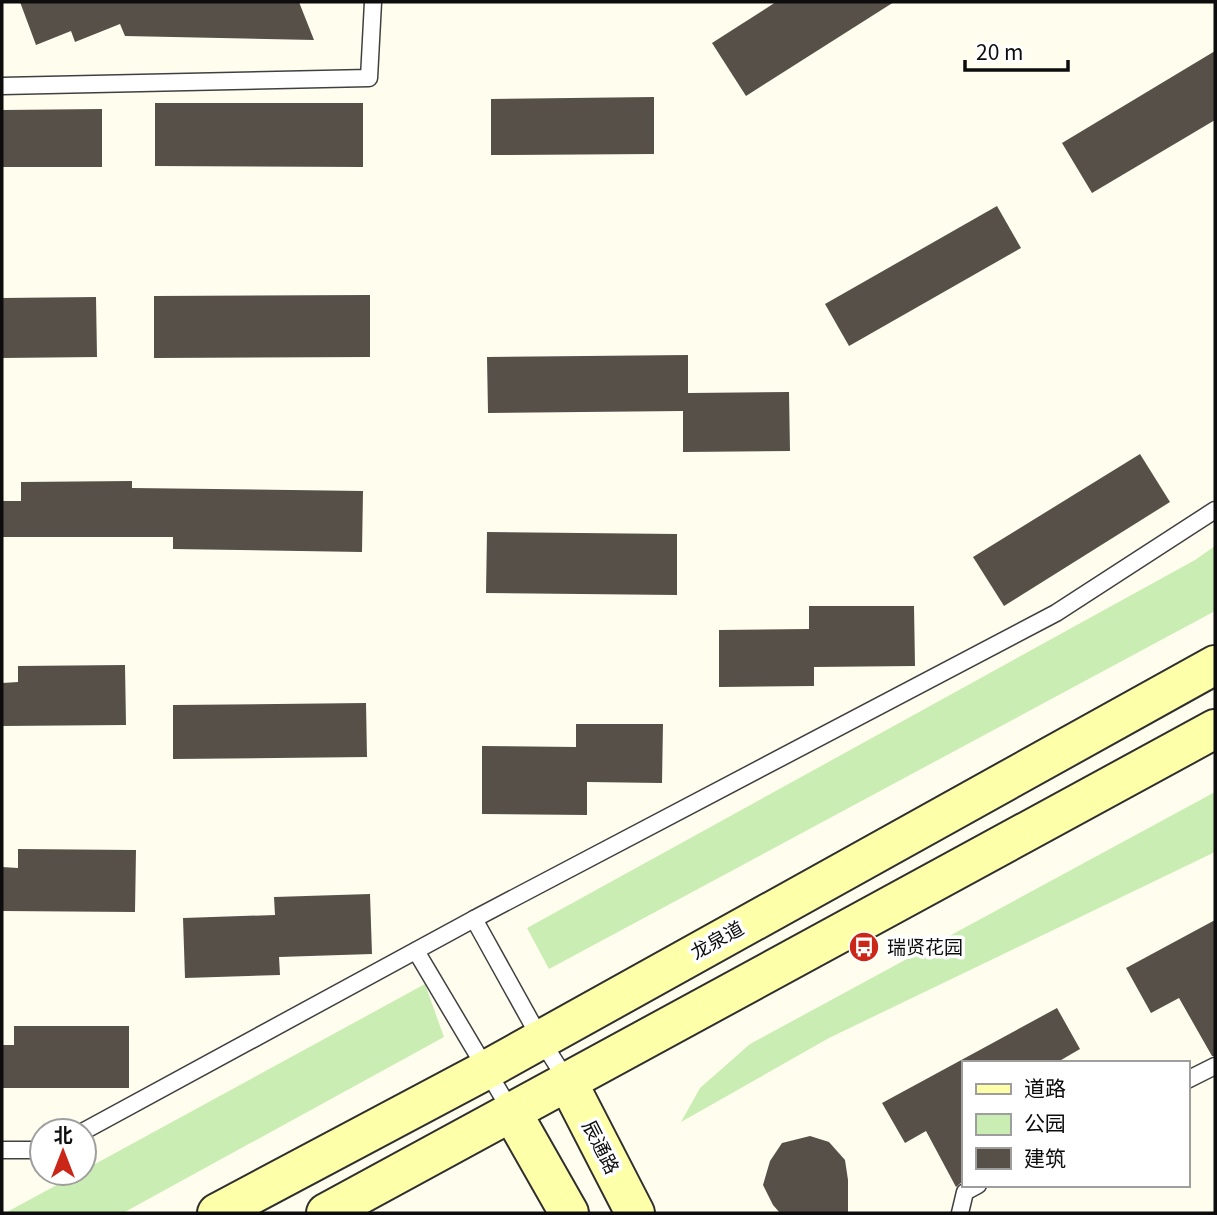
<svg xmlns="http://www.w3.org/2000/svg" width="1217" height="1215" font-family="Georgia,'Noto Sans SC',serif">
	<rect width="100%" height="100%" fill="#fffeee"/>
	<!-- green -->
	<g fill="#caedb3">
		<polygon points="1215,546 1215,611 549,969 527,928 1195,560"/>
		<polygon points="1215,792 1215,852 829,1038 681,1122 700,1088 750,1044"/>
		<polygon points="425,984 444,1037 123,1213 5,1213 79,1173 84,1173 84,1170"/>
	</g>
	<!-- building -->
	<g fill="#575049">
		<polygon points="20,2 299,2 314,40 125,36 120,24 75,42 71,31 36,45"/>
		<polygon points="776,2 894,2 746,96 712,43"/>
		<polygon points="1215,51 1215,120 1092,193 1062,143"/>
		<polygon points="654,97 654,154 491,155 491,99"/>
		<polygon points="155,103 363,103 363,167 155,166"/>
		<polygon points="102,109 102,167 2,167 2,110"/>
		<polygon points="997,206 1021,248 849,346 825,304"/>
		<polygon points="370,295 370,357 154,358 154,296"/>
		<polygon points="96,297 97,357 2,358 2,298"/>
		<polygon points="688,355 688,393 789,392 790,451 683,452 683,411 488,413 487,357"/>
		<polygon points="1140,454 1170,502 1004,606 973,557"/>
		<polygon points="132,481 132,488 363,491 362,552 173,549 173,537 2,537 2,501 21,501 21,482"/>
		<polygon points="487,532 677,534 677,595 486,593"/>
		<polygon points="809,606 914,606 915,666 814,667 814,686 719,687 719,630 809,629"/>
		<polygon points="125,665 126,725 2,726 2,683 18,682 18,666"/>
		<polygon points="366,703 367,757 173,759 173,705"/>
		<polygon points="576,724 663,724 662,783 587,782 587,815 482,814 482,746 576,747"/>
		<polygon points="18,849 136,850 135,912 2,911 2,867 18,868"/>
		<polygon points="370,894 372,954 279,957 280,975 185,978 183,918 275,915 274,897"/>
		<polygon points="1215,920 1215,1056 1212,1056 1179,998 1151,1013 1126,968"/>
		<polygon points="1057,1008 1080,1049 1056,1063 963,1063 963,1181 956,1187 926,1131 905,1143 882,1103"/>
		<polygon points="14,1026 129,1026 129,1088 2,1088 2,1045 14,1045"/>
		<polygon points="810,1136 829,1142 845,1160 848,1180 848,1213 780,1213 773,1205 763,1185 770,1161 782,1143"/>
	</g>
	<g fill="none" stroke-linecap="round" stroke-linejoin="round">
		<!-- lane casing -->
		<g stroke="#404040" stroke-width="19">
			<g id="lane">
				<polyline points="2,86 369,78 373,2"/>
				<polyline points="416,951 511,1111"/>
				<polyline points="1187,1080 1215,1066"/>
				<polyline points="567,1081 540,1038 474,919 1056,613 1215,510"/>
				<polyline points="84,1131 474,919"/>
				<polyline points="2,1150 42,1150"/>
				<polyline points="960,1213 965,1192 978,1185"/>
			</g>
		</g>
		<!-- secondary casing -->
		<g stroke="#2f2f2f" stroke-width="42">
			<g id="secondary">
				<polyline points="567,1081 635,1213"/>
				<polyline points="511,1111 569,1213"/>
				<polyline points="217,1213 486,1070 1215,665"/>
				<polyline points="326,1213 1215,729"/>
			</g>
		</g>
		<!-- lane -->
		<use href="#lane" stroke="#fff" stroke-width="16"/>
		<!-- secondary -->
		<use href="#secondary" stroke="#fdffa9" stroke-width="38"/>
	</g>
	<!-- icons -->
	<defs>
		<g id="bus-disc" transform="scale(1.575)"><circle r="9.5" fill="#cb2718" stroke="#fff"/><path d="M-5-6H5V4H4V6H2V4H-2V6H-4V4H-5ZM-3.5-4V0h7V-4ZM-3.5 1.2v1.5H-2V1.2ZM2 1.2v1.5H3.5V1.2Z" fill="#fff"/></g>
	</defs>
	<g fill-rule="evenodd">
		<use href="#bus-disc" x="864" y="947"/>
	</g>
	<g text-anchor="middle" stroke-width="7" stroke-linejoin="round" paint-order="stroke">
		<!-- street labels -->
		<g font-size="19" fill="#0d0d0d" stroke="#fff">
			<text transform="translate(717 940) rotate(-29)" y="7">龙泉道</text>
			<text transform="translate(601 1147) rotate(63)" y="7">辰通路</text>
		</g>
		<!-- poi labels -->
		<g font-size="19" fill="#0d0d0d" stroke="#fff" text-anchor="start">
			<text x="887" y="954">瑞贤花园</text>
		</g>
	</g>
	<!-- border -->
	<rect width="1217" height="1215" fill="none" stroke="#0d0d0d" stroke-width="7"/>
	<!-- legend -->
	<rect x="962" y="1061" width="228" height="126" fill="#ffffff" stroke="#9e9e9e" stroke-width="2"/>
	<rect x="976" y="1084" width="35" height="10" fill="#fdffa9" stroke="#9e9e9e" stroke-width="2"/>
	<text x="1024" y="1096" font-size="21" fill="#0d0d0d">道路</text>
	<rect x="976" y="1114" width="35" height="21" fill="#caedb3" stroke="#9e9e9e" stroke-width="2"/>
	<text x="1024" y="1131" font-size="21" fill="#0d0d0d">公园</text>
	<rect x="976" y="1148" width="35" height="21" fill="#575049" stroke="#9e9e9e" stroke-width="2"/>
	<text x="1024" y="1166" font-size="21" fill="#0d0d0d">建筑</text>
	<!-- north arrow -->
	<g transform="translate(63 1152)"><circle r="33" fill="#ffffff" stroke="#9e9e9e" stroke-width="2"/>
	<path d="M0-5L12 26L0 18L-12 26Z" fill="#cb2718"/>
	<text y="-10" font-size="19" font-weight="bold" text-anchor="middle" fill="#0d0d0d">北</text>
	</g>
	<!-- scale -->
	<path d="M965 60v10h103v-10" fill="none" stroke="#0d0d0d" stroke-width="3.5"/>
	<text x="976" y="60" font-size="21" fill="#0d0d0d" stroke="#ffffff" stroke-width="5" paint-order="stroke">20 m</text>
</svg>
